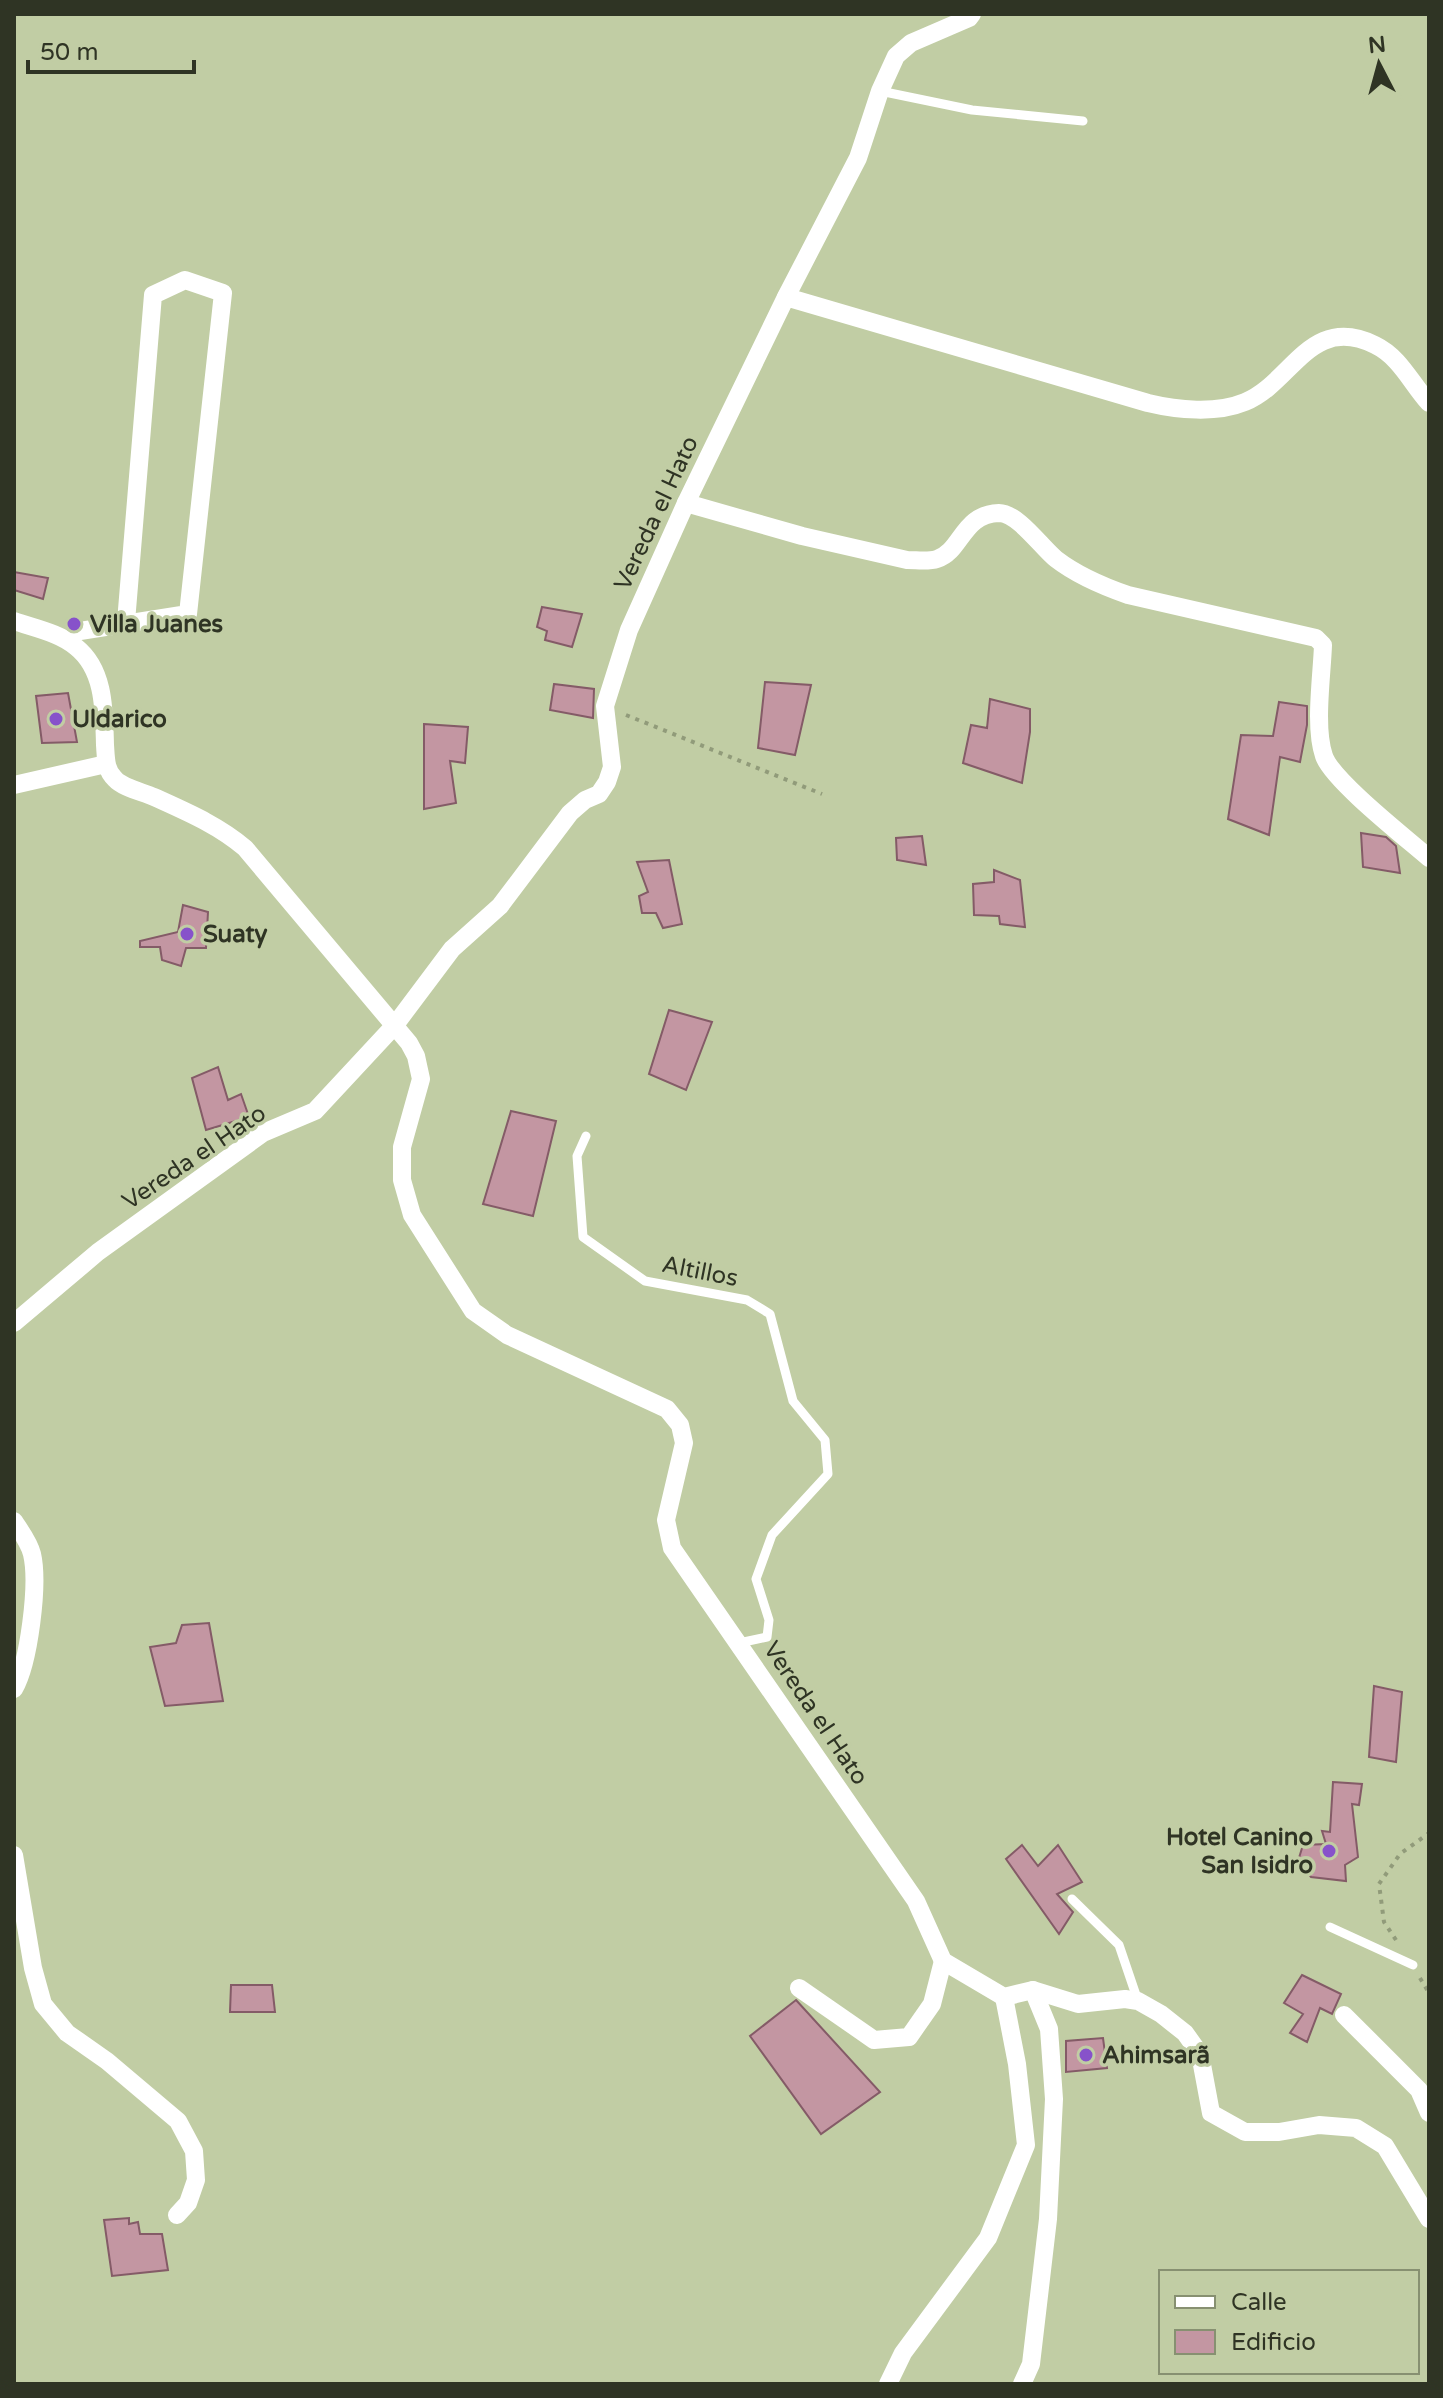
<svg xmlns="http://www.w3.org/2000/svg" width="1443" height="2398" font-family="'Varela Round',sans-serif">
	<rect width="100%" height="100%" fill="#c1cda4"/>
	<!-- building -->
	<g fill="#c396a2" stroke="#845b67" stroke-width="2">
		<polygon points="14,572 48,578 43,599 14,590"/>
		<polygon points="542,607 582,614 572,647 545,640 547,631 537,627"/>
		<polygon points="765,682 811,685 795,755 758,748"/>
		<polygon points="554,684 594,689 593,718 550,710"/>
		<polygon points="68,693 77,742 42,743 36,696"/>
		<polygon points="990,699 1030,709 1030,732 1022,783 963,763 971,725 987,728"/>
		<polygon points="1279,702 1307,706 1307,725 1300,762 1280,757 1269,835 1228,819 1241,735 1273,736"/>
		<polygon points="424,724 468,727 465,763 450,761 456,803 424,809"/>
		<polygon points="1361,833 1386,837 1396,846 1400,873 1363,867"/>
		<polygon points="922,836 926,865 897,860 896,838"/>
		<polygon points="669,860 682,924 663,928 656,913 642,913 639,896 648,892 637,862"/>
		<polygon points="994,870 1020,880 1025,927 1000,924 999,916 974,915 973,884 994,882"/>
		<polygon points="183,905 208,912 206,948 186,948 181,966 162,960 160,947 140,947 140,941 178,932"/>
		<polygon points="669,1010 712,1022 686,1090 649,1074"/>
		<polygon points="218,1067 228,1100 241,1094 249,1117 206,1130 192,1078"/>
		<polygon points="511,1111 556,1121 533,1216 483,1204"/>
		<polygon points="209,1623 223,1701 165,1706 150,1647 176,1643 182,1625"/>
		<polygon points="1374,1686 1402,1692 1396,1762 1369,1757"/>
		<polygon points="1333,1782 1362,1784 1359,1805 1352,1804 1358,1857 1345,1865 1346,1881 1311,1877 1298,1861 1303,1845 1326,1844 1322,1831 1330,1832"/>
		<polygon points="1022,1845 1038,1866 1058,1845 1082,1882 1057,1894 1073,1912 1059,1934 1006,1859"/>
		<polygon points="1302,1975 1341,1994 1332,2014 1320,2008 1307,2042 1290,2033 1303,2014 1284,2003"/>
		<polygon points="231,1985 272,1985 275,2012 230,2012"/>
		<polygon points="796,2000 880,2092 821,2134 750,2036"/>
		<polygon points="1103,2038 1107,2068 1066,2072 1066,2041"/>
		<polygon points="129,2218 129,2224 138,2222 140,2234 162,2234 168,2270 112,2276 104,2220"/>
	</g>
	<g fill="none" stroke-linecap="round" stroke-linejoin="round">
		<!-- path -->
		<g stroke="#919b7a" stroke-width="4" stroke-dasharray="4 6" stroke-linecap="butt">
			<polyline points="626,715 822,794"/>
			<polyline points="1396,1940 1384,1922 1379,1884 1400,1854 1429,1833"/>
			<polyline points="1420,1978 1429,1993"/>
		</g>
		<!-- service -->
		<g stroke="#fff" stroke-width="9">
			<polyline points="880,91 972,110 1083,121"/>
			<polyline points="586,1136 577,1156 583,1237 645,1281 747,1300 770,1314 793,1401 825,1440 828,1474 772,1535 756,1579 769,1620 767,1637 739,1643"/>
			<polyline points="1072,1899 1119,1945 1138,2001"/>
			<polyline points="1330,1927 1413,1965"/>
		</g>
		<!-- minor -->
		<g stroke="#fff" stroke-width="18">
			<path d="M786 297 1148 403C1177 410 1216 414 1245 402 1292 383 1310 313 1375 345 1400 357 1411 383 1429 403"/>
			<path d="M686 503 802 536 907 560C917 560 928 562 937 559 962 551 962 514 999 513 1018 513 1042 548 1056 559 1078 576 1102 586 1128 595L1316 638 1323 645C1322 675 1314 728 1324 756 1332 780 1406 838 1429 858"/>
			<path d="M14 621C34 628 60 633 76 647 105 670 104 711 105 745 106 757 105 770 115 779 123 788 143 792 154 797 187 812 218 825 245 848L409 1043 416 1056 421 1079 402 1147V1180L412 1215 473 1311 507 1335 667 1409 680 1425 684 1443 666 1520 672 1548 916 1901 943 1961 1004 1997 1033 1990 1078 2004 1125 1999 1138 2001 1161 2014 1185 2033 1200 2054 1211 2113 1245 2132H1279L1319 2125 1356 2128 1385 2146 1429 2219"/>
			<polyline points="80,631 188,614 223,293 185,280 153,295 126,622"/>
			<polyline points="14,785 106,764"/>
			<polyline points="14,1323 98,1252 263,1133 315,1111 395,1025 452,949 500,906 570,813 585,800 599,794 607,782 612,767 605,706 629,630 686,503 786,297 858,158 880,91 896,56 911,43 969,18 972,14"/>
			<path d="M14 1521C21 1532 29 1542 32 1554 39 1584 29 1663 14 1689"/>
			<polyline points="14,1855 33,1968 43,2004 67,2033 107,2061 178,2121 194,2151 196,2180 188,2203 177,2215"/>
			<polyline points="799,1988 874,2040 909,2037 932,2004 943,1961"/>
			<polyline points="1344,2015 1419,2090 1429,2113"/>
			<polyline points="888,2384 903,2353 988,2238 1026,2145 1017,2064 1004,1997"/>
			<polyline points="1022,2384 1031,2364 1048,2219 1054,2099 1049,2029 1033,1990"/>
		</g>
	</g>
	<!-- markers -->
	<g fill="#8752ca" stroke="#c1cda4" stroke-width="3">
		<circle cx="74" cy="624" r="8"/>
		<circle cx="56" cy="719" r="8"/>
		<circle cx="187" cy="934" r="8"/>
		<circle cx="1329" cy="1851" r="8"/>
		<circle cx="1086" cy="2055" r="8"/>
	</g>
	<g text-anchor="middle" stroke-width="7" stroke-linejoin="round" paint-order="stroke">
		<!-- street labels -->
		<g font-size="24" fill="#2f3424" stroke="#c1cda4">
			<text transform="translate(656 513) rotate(-65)" y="8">Vereda el Hato</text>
			<text transform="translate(194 1157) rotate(-34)" y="8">Vereda el Hato</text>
			<text transform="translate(700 1271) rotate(11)" y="8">Altillos</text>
			<text transform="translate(816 1713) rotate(56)" y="8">Vereda el Hato</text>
		</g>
		<!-- poi labels -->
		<g font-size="24" font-weight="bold" fill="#2f3424" stroke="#c1cda4" text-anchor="start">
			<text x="90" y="632">Villa Juanes</text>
			<text x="72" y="727">Uldarico</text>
			<text x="203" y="942">Suaty</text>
			<text x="1313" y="1845" text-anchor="end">Hotel Canino<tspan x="1313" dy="28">San Isidro</tspan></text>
			<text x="1102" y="2063">Ahimsarã</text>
		</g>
	</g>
	<!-- border -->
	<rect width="1443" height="2398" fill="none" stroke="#2f3424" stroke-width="32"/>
	<!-- legend -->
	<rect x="1159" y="2270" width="260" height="104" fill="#c1cda4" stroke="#879071" stroke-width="2"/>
	<rect x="1175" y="2296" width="40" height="12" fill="#ffffff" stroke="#879071" stroke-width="2"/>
	<text x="1231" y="2310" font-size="24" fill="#2f3424">Calle</text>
	<rect x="1175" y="2330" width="40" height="24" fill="#c396a2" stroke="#879071" stroke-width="2"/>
	<text x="1231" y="2350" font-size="24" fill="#2f3424">Edificio</text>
	<!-- north arrow -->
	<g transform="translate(1379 64) rotate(354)" stroke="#c1cda4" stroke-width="6" paint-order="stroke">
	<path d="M0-6L14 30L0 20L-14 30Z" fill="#2f3424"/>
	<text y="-12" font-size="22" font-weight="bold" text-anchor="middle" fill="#2f3424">N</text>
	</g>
	<!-- scale -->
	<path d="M28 60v12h166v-12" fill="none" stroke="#2f3424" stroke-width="4"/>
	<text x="40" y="60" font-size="24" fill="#2f3424" stroke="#c1cda4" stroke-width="6" paint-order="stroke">50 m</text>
</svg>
